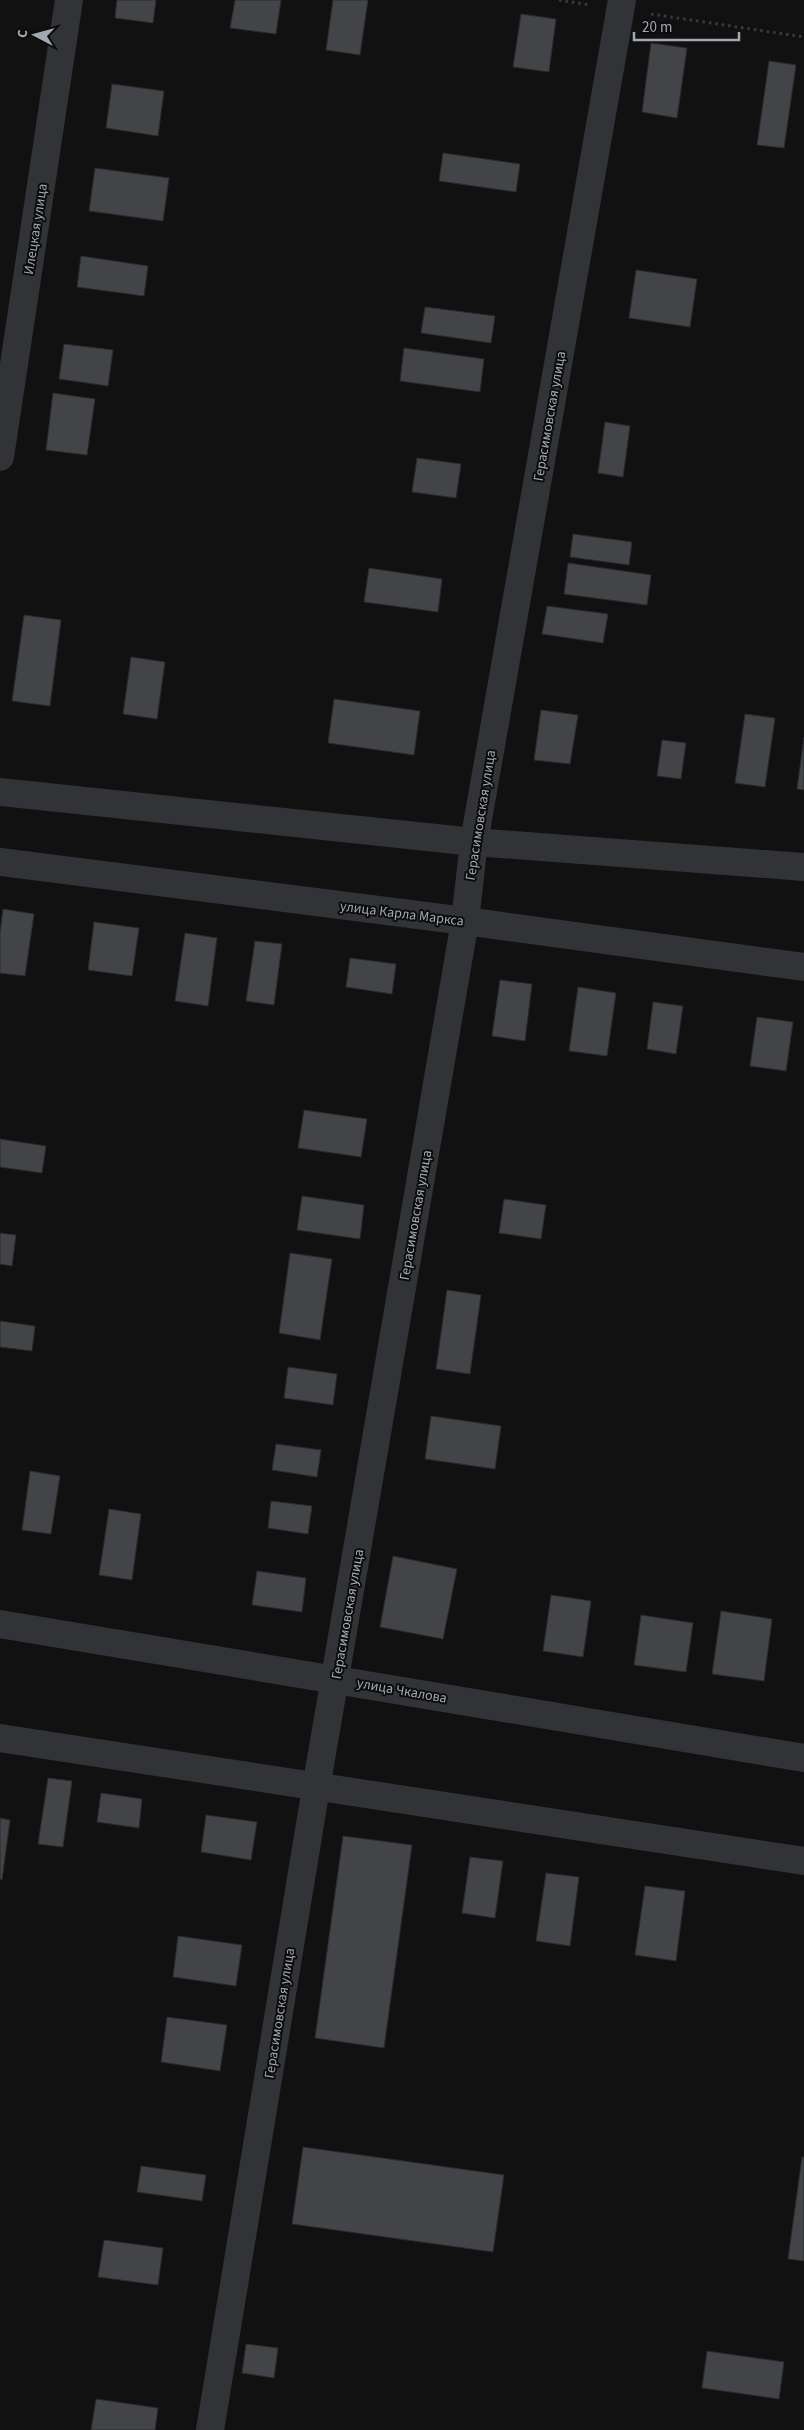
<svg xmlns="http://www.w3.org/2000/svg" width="804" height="2430" font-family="'Source Sans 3',sans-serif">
	<rect width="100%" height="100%" fill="#111112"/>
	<!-- building -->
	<g fill="#424447" stroke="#2b2b2e">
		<polygon points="117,0 156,0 153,23 115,18"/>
		<polygon points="235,0 281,0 276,34 230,28"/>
		<polygon points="333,0 368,0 360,55 326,50"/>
		<polygon points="521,14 556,19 549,72 513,67"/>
		<polygon points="651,43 687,48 677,118 642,112"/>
		<polygon points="769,61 796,65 784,148 757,145"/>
		<polygon points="112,84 164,91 158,136 106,128"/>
		<polygon points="443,153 520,164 516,192 439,181"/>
		<polygon points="95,168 169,178 163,221 89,211"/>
		<polygon points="81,256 148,266 144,296 77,287"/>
		<polygon points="636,270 697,279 690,327 629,318"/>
		<polygon points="425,307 495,316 491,343 421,333"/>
		<polygon points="64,344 113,350 108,386 59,379"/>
		<polygon points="404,348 484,359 480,392 400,381"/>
		<polygon points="53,393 95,399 87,455 46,450"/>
		<polygon points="605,422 630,426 623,477 598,473"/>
		<polygon points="417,458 461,464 456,498 412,492"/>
		<polygon points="573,534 632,542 629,565 570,557"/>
		<polygon points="568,563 651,575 647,605 564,594"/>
		<polygon points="369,568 442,579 438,612 364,602"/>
		<polygon points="547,606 608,614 603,643 542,634"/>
		<polygon points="24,615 61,620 50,706 12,701"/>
		<polygon points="131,657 165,662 157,719 123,714"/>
		<polygon points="334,699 420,711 414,755 328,743"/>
		<polygon points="541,710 578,715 570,764 534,760"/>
		<polygon points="745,714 775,718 765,787 735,783"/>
		<polygon points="804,737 804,790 797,789"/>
		<polygon points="662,740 686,743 681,779 657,776"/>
		<polygon points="3,909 34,914 25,976 0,973 0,933"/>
		<polygon points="94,922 139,928 132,976 88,970"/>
		<polygon points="185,933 217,938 208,1006 175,1001"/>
		<polygon points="255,941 282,944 274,1005 246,1001"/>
		<polygon points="350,958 396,964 392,994 346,987"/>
		<polygon points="500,980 532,984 525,1041 492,1036"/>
		<polygon points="578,987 616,993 607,1056 569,1051"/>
		<polygon points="653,1002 683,1006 676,1054 647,1049"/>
		<polygon points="757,1017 793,1022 786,1071 750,1066"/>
		<polygon points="304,1110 367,1119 361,1157 298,1148"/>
		<polygon points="0,1139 46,1146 42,1173 0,1167"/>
		<polygon points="302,1196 364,1205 360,1239 297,1230"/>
		<polygon points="504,1199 546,1205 541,1239 499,1233"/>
		<polygon points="0,1233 16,1235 12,1266 0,1264"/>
		<polygon points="290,1253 332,1259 320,1340 279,1333"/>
		<polygon points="447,1290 481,1295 470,1374 436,1369"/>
		<polygon points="0,1321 35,1326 32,1351 0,1347"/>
		<polygon points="288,1367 337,1374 333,1405 284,1398"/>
		<polygon points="431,1416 501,1426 495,1469 425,1459"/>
		<polygon points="276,1444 321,1450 317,1477 272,1470"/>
		<polygon points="30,1471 60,1476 51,1534 22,1530"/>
		<polygon points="271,1501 312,1506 308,1534 268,1528"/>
		<polygon points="109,1509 141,1514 132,1580 99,1575"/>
		<polygon points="393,1556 457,1569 443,1639 380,1627"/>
		<polygon points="257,1571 306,1578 302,1612 252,1605"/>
		<polygon points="551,1595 591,1601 583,1657 543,1651"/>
		<polygon points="721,1611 772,1619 764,1681 712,1674"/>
		<polygon points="641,1615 693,1623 686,1672 634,1665"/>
		<polygon points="48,1778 72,1781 63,1847 38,1844"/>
		<polygon points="101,1793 142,1799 139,1828 97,1822"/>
		<polygon points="206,1815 257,1822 251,1860 201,1852"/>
		<polygon points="0,1818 10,1820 2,1880 0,1879"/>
		<polygon points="343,1836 412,1845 384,2048 315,2038"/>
		<polygon points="470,1857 503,1861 495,1918 462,1913"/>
		<polygon points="546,1873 579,1877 570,1946 536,1941"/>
		<polygon points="645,1886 685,1891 676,1961 635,1955"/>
		<polygon points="178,1936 242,1945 236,1986 173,1977"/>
		<polygon points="167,2017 227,2025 220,2071 161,2062"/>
		<polygon points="303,2147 504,2175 493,2252 292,2224"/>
		<polygon points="802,2157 804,2157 804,2261 788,2259"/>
		<polygon points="141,2166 206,2175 202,2201 137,2192"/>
		<polygon points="104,2240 163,2248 158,2285 98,2277"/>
		<polygon points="246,2344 278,2348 274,2378 242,2373"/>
		<polygon points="707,2351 784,2362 779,2399 702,2388"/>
		<polygon points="96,2399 158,2408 155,2430 91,2430"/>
	</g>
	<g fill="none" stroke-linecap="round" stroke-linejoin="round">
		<!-- path -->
		<g stroke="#383a3e" stroke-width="3" stroke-dasharray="2.5 4" stroke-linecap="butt">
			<polyline points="559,0 590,5"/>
			<polyline points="651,14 804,37"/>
		</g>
		<!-- street -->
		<g stroke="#323337" stroke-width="28">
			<polyline points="0,457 69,0"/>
			<polyline points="0,792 474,842 804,867"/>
			<polyline points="0,862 465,921 804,967"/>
			<polyline points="0,1624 804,1758"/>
			<polyline points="0,1738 804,1861"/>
			<polyline points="210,2430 316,1788 465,921 474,842 622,0"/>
		</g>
	</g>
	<g text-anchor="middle" stroke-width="4" stroke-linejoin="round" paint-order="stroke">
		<!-- street labels -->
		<g font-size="14" fill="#a3a9b1" stroke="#0c0c0d">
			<text transform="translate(35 229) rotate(-81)" y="5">Илецкая улица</text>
			<text transform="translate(549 416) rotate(-80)" y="5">Герасимовская улица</text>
			<text transform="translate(480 815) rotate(-81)" y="5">Герасимовская улица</text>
			<text transform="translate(402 913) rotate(7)" y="5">улица Карла Маркса</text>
			<text transform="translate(415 1215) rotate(-80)" y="5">Герасимовская улица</text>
			<text transform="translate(347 1614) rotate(-80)" y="5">Герасимовская улица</text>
			<text transform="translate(402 1690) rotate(10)" y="5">улица Чкалова</text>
			<text transform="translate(279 2013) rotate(-81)" y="5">Герасимовская улица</text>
		</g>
	</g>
	<!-- north arrow -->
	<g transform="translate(35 35) rotate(276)" stroke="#0c0c0d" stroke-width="4" paint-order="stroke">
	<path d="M0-4L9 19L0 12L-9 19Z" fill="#a3a9b1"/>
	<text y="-8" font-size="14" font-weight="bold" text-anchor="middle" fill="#a3a9b1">С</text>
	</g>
	<!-- scale -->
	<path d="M634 32v8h105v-8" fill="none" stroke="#a3a9b1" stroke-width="2.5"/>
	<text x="642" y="32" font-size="15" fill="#a3a9b1" stroke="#0c0c0d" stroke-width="4" paint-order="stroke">20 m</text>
</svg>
